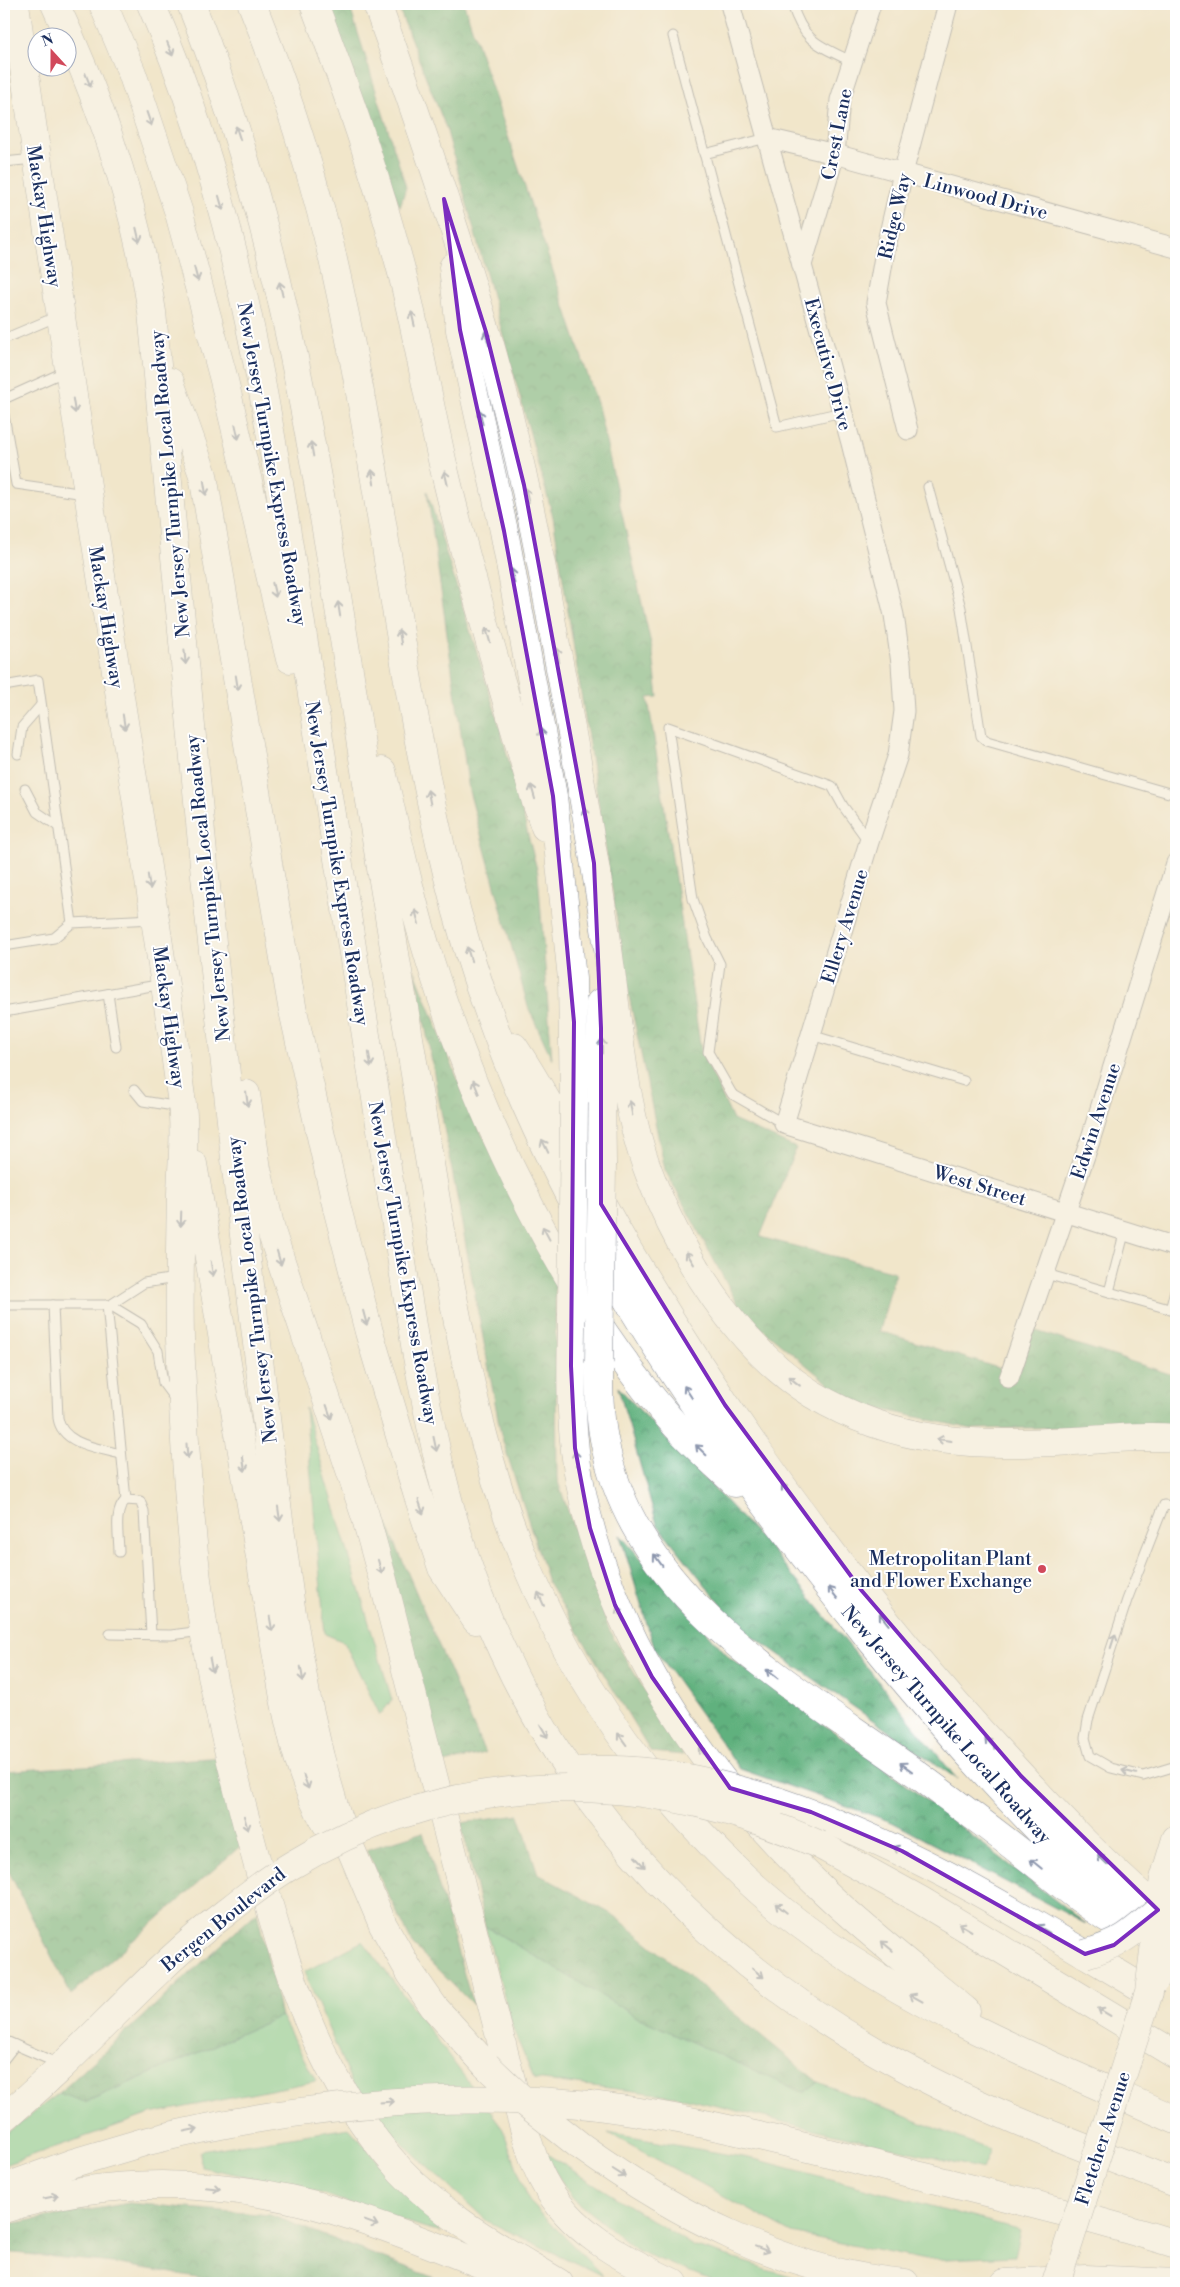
<svg xmlns="http://www.w3.org/2000/svg" width="1180" height="2287" font-family="'Libre Bodoni',serif">
	<defs>
		<pattern id="forest-crowns" width="20" height="18" patternUnits="userSpaceOnUse" patternTransform="scale(1.25)"><rect width="20" height="18" fill="#60b17e"/><path d="M2 6a3 3 0 1 1 6 0M12 15a3 3 0 1 1 6 0" fill="none" stroke="#4e906a"/></pattern>
	</defs>
	<rect width="100%" height="100%" fill="#fff"/>
	<filter id="ink" filterUnits="userSpaceOnUse"><feTurbulence type="fractalNoise" baseFrequency=".02" numOctaves="2"/><feDisplacementMap in="SourceGraphic" scale="10" xChannelSelector="R" yChannelSelector="G"/><feConvolveMatrix kernelMatrix="1 2 1 2 8 2 1 2 1" color-interpolation-filters="sRGB"/></filter>
	<filter id="wash" filterUnits="userSpaceOnUse"><feTurbulence type="fractalNoise" baseFrequency=".0096" numOctaves="4" result="noise"/><feDisplacementMap in="SourceGraphic" scale="20" xChannelSelector="R" yChannelSelector="G"/><feGaussianBlur stdDeviation="1.12" result="paint"/><feColorMatrix in="noise" values="0 0 0 0 0 0 0 0 0 0 0 0 0 0 0 0 0 1.4 0 .05"/><feComposite in="paint" operator="in"/></filter>
	<g filter="url(#wash)">
		<rect width="100%" height="100%" fill="#f1e6cb"/>
		<!-- green -->
		<g fill="#75ce95" stroke="#487e7a">
			<polygon points="305,1408 392,1700 380,1715 344,1642 325,1634"/>
			<polygon points="485,1926 637,2017 804,2093 818,2082 990,2150 982,2169 675,2096 534,2079 513,2029"/>
			<polygon points="363,1941 502,2127 529,2201 603,2276 487,2221 385,2127 351,2081 304,1972"/>
			<polygon points="281,2016 316,2081 150,2114 4,2165 4,2135 59,2093 86,2102"/>
			<polygon points="349,2128 441,2233 307,2189 201,2167 200,2151"/>
			<polygon points="608,2133 759,2160 1021,2230 1015,2256 925,2260 792,2233"/>
			<polygon points="542,2151 693,2246 812,2283 718,2283 638,2251 573,2199"/>
		</g>
		<!-- forest -->
		<g fill="url(#forest-crowns)" stroke="#3e706e">
			<polygon points="326,4 349,4 406,187 400,207"/>
			<polygon points="397,4 464,4 598,406 653,653 658,697 648,698 701,1050 733,1120 796,1148 760,1237 895,1272 880,1331 1011,1372 1027,1328 1176,1376 1176,1425 972,1429 852,1403 742,1312 665,1170 629,996 553,517 446,128"/>
			<polygon points="427,491 500,727 538,873 552,1059 528,1007 469,791"/>
			<polygon points="415,971 473,1118 555,1266 557,1479 610,1632 683,1755 651,1752 548,1582 501,1435"/>
			<polygon points="618,1387 771,1549 957,1779 738,1626 657,1524"/>
			<polygon points="368,1480 485,1753 441,1764"/>
			<polygon points="620,1535 730,1658 882,1766 1086,1924 892,1822 740,1769 655,1650"/>
			<polygon points="223,1757 245,1842 71,1995 4,1862 4,1771"/>
			<polygon points="519,1815 538,1874 615,1916 818,2082 804,2093 637,2017 485,1926 461,1823"/>
			<polygon points="423,1832 473,2005 413,1945 366,1850"/>
			<polygon points="257,1912 281,2016 85,2102 59,2093"/>
			<polygon points="129,2203 270,2215 448,2283 215,2283 214,2280 113,2263 4,2252 4,2225"/>
		</g>
	</g>
	<g filter="url(#ink)">
		<g fill="none" stroke-linecap="round" stroke-linejoin="round">
			<!-- lane casing -->
			<g stroke="#868a94" stroke-width="11">
				<g id="lane">
					<path d="M792 4C803 42 820 46 853 62"/>
					<polyline points="673,36 777,427 842,412"/>
					<polyline points="704,154 767,138"/>
					<polyline points="4,162 34,159"/>
					<polyline points="4,339 58,316"/>
					<polyline points="4,399 66,371"/>
					<polyline points="4,415 16,484 85,494"/>
					<polyline points="928,487 961,608 981,736 987,741 1176,795"/>
					<polyline points="4,686 38,680 72,923"/>
					<polyline points="18,754 22,727 41,705"/>
					<polyline points="25,789 37,812 59,827"/>
					<polyline points="4,946 54,938 72,923 153,919"/>
					<polyline points="108,994 116,1047"/>
					<polyline points="4,1012 163,984"/>
					<polyline points="811,1035 964,1081"/>
					<polyline points="134,1090 143,1101 180,1107"/>
					<polyline points="784,1124 732,1094 708,1052 720,964 707,938 693,899 668,727 832,786 843,806 869,842"/>
					<polyline points="1046,1274 1176,1311"/>
					<polyline points="1109,1292 1125,1230"/>
					<polyline points="4,1305 110,1305 144,1283 176,1278"/>
					<path d="M53 1305 58 1418C62 1445 99 1448 121 1454"/>
					<polyline points="107,1305 126,1500"/>
					<polyline points="110,1305 141,1324 158,1351 163,1383 174,1398"/>
					<polyline points="1170,1310 1176,1287"/>
					<polyline points="1176,1506 1164,1505 1127,1600 1088,1720 1085,1738 1090,1756 1111,1768 1143,1776 1176,1766"/>
					<path d="M119 1552C119 1536 113 1511 126 1500L140 1501 144 1511 151 1634"/>
					<polyline points="110,1634 171,1635 202,1631"/>
					<polyline points="4,2040 59,2064"/>
					<polyline points="4,2059 15,2045"/>
				</g>
			</g>
			<!-- street casing -->
			<g stroke="#868a94" stroke-width="21">
				<g id="street">
					<polyline points="730,4 851,443 894,615 901,663 904,711 898,755 869,842 784,1124 1176,1247"/>
					<polyline points="767,138 835,154 1176,248"/>
					<polyline points="802,265 835,154 840,100 871,4"/>
					<polyline points="908,430 876,303 885,251 903,173 948,4"/>
					<polyline points="1009,1378 1090,1141 1176,863"/>
				</g>
			</g>
			<!-- highway casing -->
			<g stroke="#868a94" stroke-width="29">
				<g id="highway">
					<path d="M15 4C45 220 79 436 113 652 136 800 161 948 181 1097 186 1128 182 1162 181 1194 180 1242 179 1291 180 1339 184 1436 189 1534 204 1630 216 1706 235 1781 255 1855 287 1972 318 2079 401 2171 447 2220 503 2249 559 2283"/>
					<path d="M55 4C101 102 136 205 152 312L206 886 237 1177 272 1468 291 1608 306 1695 320 1757 337 1816 383 1925 411 1974 434 2007 487 2066"/>
					<polyline points="103,4 132,73 179,213 223,376 290,659"/>
					<path d="M151 4C245 219 274 452 310 682 344 905 380 1128 416 1351 432 1434 448 1517 479 1596 560 1804 704 1959 900 2065 988 2113 1083 2147 1176 2183"/>
					<path d="M191 4C269 198 306 402 339 608 360 739 381 871 403 1002 417 1088 431 1174 446 1260 465 1362 485 1466 525 1562 575 1682 649 1787 744 1877 866 1992 1026 2053 1176 2120"/>
					<path d="M252 4C282 79 307 156 327 234 378 445 396 662 447 873 515 1160 686 1413 870 1639 958 1747 1051 1850 1157 1943"/>
					<path d="M314 4C348 92 378 181 402 273 419 342 430 412 447 481 473 589 505 695 536 802L545 827"/>
					<path d="M377 4C416 112 453 221 486 331 516 432 537 537 555 641 573 738 591 836 606 935 618 1011 621 1100 649 1173 679 1253 738 1349 812 1394 898 1446 978 1446 1074 1441 1108 1439 1142 1435 1176 1438"/>
					<polyline points="453,267 460,330 504,531 553,796 572,979 574,1102"/>
					<polyline points="170,382 203,475 292,1006 337,1208 369,1332 417,1493 442,1568 476,1620"/>
					<path d="M382 771C397 836 411 900 431 964 480 1122 566 1302 676 1426 694 1446 715 1464 735 1483"/>
					<polyline points="600,1003 602,1164"/>
					<path d="M514 1047C558 1113 590 1187 631 1255 738 1434 862 1605 1005 1758 1059 1817 1113 1875 1176 1924"/>
					<path d="M246 1094 257 1169 272 1234 365 1515 383 1580 518 2107C525 2131 531 2157 543 2180 570 2232 623 2259 674 2283"/>
					<path d="M193 1164 284 1698C293 1742 303 1786 327 1825"/>
					<path d="M572 1316C571 1373 569 1431 581 1488 613 1646 709 1781 825 1892 869 1934 919 1972 966 2011"/>
					<path d="M599 1363C599 1389 599 1414 604 1439 633 1602 796 1686 918 1775 953 1801 989 1827 1023 1854 1053 1877 1080 1901 1112 1921"/>
					<path d="M777 1801C914 1847 1026 1919 1149 1992"/>
					<polyline points="820,1845 920,1900 1176,2055"/>
					<polyline points="1159,1910 1164,1879 1176,1839"/>
					<path d="M590 2105C696 2118 798 2145 901 2171 993 2194 1086 2216 1176 2244"/>
					<path d="M4 2118C77 2058 137 1985 210 1925"/>
					<path d="M579 2145C675 2214 785 2273 905 2283"/>
					<polyline points="4,2188 73,2163 144,2142"/>
					<path d="M4 2209C110 2175 227 2179 333 2210 400 2230 464 2258 529 2283"/>
					<polyline points="1005,2283 1086,2279 1176,2283"/>
				</g>
			</g>
			<!-- lane -->
			<use href="#lane" stroke="#fff" stroke-width="9"/>
			<!-- street -->
			<use href="#street" stroke="#fff" stroke-width="19"/>
			<!-- highway -->
			<use href="#highway" stroke="#fff" stroke-width="28"/>
			<!-- highway-bridge casing -->
			<g stroke="#868a94" stroke-width="29" stroke-linecap="butt">
				<g id="highway-bridge">
					<polyline points="572,1316 574,1102"/>
					<polyline points="599,1363 602,1164"/>
					<path d="M580 1771C646 1765 714 1782 777 1801"/>
					<path d="M210 1925C237 1904 263 1882 292 1865 457 1765 647 1767 820 1845"/>
					<path d="M1085 1954C1122 1943 1130 1935 1159 1910"/>
					<polyline points="1155,1980 1176,1943"/>
					<polyline points="487,2066 527,2104 579,2145"/>
					<path d="M144 2142C290 2106 440 2090 590 2105"/>
					<polyline points="1056,2283 1149,1992 1159,1910"/>
				</g>
			</g>
			<!-- highway-bridge -->
			<use href="#highway-bridge" stroke="#fff" stroke-width="28"/>
		</g>
		<!-- one-way arrows -->
		<defs><path id="oneway-shaft" d="M-6 0H5M1.5-3L5.5 0L1.5 3" fill="none" stroke-width="1.6" stroke-linecap="round" stroke-linejoin="round" transform="scale(1.25)"/></defs>
		<g stroke="#8d97ae">
			<use href="#oneway-shaft" transform="translate(170 49) rotate(68)"/>
			<use href="#oneway-shaft" transform="translate(88 80) rotate(68)"/>
			<use href="#oneway-shaft" transform="translate(149 119) rotate(71)"/>
			<use href="#oneway-shaft" transform="translate(238 133) rotate(-108)"/>
			<use href="#oneway-shaft" transform="translate(221 203) rotate(74)"/>
			<use href="#oneway-shaft" transform="translate(138 235) rotate(77)"/>
			<use href="#oneway-shaft" transform="translate(196 274) rotate(75)"/>
			<use href="#oneway-shaft" transform="translate(281 289) rotate(-103)"/>
			<use href="#oneway-shaft" transform="translate(413 319) rotate(-103)"/>
			<use href="#oneway-shaft" transform="translate(487 338) rotate(-106)"/>
			<use href="#oneway-shaft" transform="translate(74 406) rotate(81)"/>
			<use href="#oneway-shaft" transform="translate(481 417) rotate(-102)"/>
			<use href="#oneway-shaft" transform="translate(237 432) rotate(77)"/>
			<use href="#oneway-shaft" transform="translate(312 449) rotate(-100)"/>
			<use href="#oneway-shaft" transform="translate(373 477) rotate(-99)"/>
			<use href="#oneway-shaft" transform="translate(446 478) rotate(-103)"/>
			<use href="#oneway-shaft" transform="translate(205 488) rotate(81)"/>
			<use href="#oneway-shaft" transform="translate(527 495) rotate(-103)"/>
			<use href="#oneway-shaft" transform="translate(513 576) rotate(-101)"/>
			<use href="#oneway-shaft" transform="translate(274 590) rotate(77)"/>
			<use href="#oneway-shaft" transform="translate(339 609) rotate(-99)"/>
			<use href="#oneway-shaft" transform="translate(488 635) rotate(-106)"/>
			<use href="#oneway-shaft" transform="translate(400 637) rotate(-99)"/>
			<use href="#oneway-shaft" transform="translate(558 655) rotate(-100)"/>
			<use href="#oneway-shaft" transform="translate(185 657) rotate(85)"/>
			<use href="#oneway-shaft" transform="translate(237 683) rotate(81)"/>
			<use href="#oneway-shaft" transform="translate(124 722) rotate(81)"/>
			<use href="#oneway-shaft" transform="translate(542 736) rotate(-100)"/>
			<use href="#oneway-shaft" transform="translate(533 792) rotate(-106)"/>
			<use href="#oneway-shaft" transform="translate(429 797) rotate(-101)"/>
			<use href="#oneway-shaft" transform="translate(586 815) rotate(-100)"/>
			<use href="#oneway-shaft" transform="translate(149 882) rotate(81)"/>
			<use href="#oneway-shaft" transform="translate(417 917) rotate(-105)"/>
			<use href="#oneway-shaft" transform="translate(469 954) rotate(-107)"/>
			<use href="#oneway-shaft" transform="translate(602 1046) rotate(-91)"/>
			<use href="#oneway-shaft" transform="translate(370 1060) rotate(81)"/>
			<use href="#oneway-shaft" transform="translate(476 1087) rotate(-112)"/>
			<use href="#oneway-shaft" transform="translate(247 1099) rotate(83)"/>
			<use href="#oneway-shaft" transform="translate(631 1108) rotate(-100)"/>
			<use href="#oneway-shaft" transform="translate(545 1146) rotate(-116)"/>
			<use href="#oneway-shaft" transform="translate(181 1219) rotate(92)"/>
			<use href="#oneway-shaft" transform="translate(546 1233) rotate(-118)"/>
			<use href="#oneway-shaft" transform="translate(279 1258) rotate(74)"/>
			<use href="#oneway-shaft" transform="translate(690 1258) rotate(-122)"/>
			<use href="#oneway-shaft" transform="translate(212 1269) rotate(81)"/>
			<use href="#oneway-shaft" transform="translate(365 1318) rotate(75)"/>
			<use href="#oneway-shaft" transform="translate(794 1381) rotate(-142)"/>
			<use href="#oneway-shaft" transform="translate(688 1392) rotate(-123)"/>
			<use href="#oneway-shaft" transform="translate(329 1412) rotate(71)"/>
			<use href="#oneway-shaft" transform="translate(944 1440) rotate(-172)"/>
			<use href="#oneway-shaft" transform="translate(435 1444) rotate(78)"/>
			<use href="#oneway-shaft" transform="translate(701 1450) rotate(-136)"/>
			<use href="#oneway-shaft" transform="translate(187 1451) rotate(86)"/>
			<use href="#oneway-shaft" transform="translate(576 1458) rotate(-98)"/>
			<use href="#oneway-shaft" transform="translate(244 1464) rotate(81)"/>
			<use href="#oneway-shaft" transform="translate(786 1490) rotate(-126)"/>
			<use href="#oneway-shaft" transform="translate(421 1507) rotate(71)"/>
			<use href="#oneway-shaft" transform="translate(279 1514) rotate(82)"/>
			<use href="#oneway-shaft" transform="translate(658 1560) rotate(-126)"/>
			<use href="#oneway-shaft" transform="translate(380 1567) rotate(74)"/>
			<use href="#oneway-shaft" transform="translate(833 1593) rotate(-128)"/>
			<use href="#oneway-shaft" transform="translate(541 1599) rotate(-114)"/>
			<use href="#oneway-shaft" transform="translate(620 1614) rotate(-115)"/>
			<use href="#oneway-shaft" transform="translate(884 1619) rotate(-128)"/>
			<use href="#oneway-shaft" transform="translate(271 1624) rotate(80)"/>
			<use href="#oneway-shaft" transform="translate(1113 1641) rotate(-72)"/>
			<use href="#oneway-shaft" transform="translate(211 1665) rotate(79)"/>
			<use href="#oneway-shaft" transform="translate(302 1674) rotate(80)"/>
			<use href="#oneway-shaft" transform="translate(772 1674) rotate(-143)"/>
			<use href="#oneway-shaft" transform="translate(544 1731) rotate(60)"/>
			<use href="#oneway-shaft" transform="translate(622 1739) rotate(-126)"/>
			<use href="#oneway-shaft" transform="translate(990 1743) rotate(-132)"/>
			<use href="#oneway-shaft" transform="translate(703 1753) rotate(-127)"/>
			<use href="#oneway-shaft" transform="translate(906 1767) rotate(-144)"/>
			<use href="#oneway-shaft" transform="translate(1129 1772) rotate(-167)"/>
			<use href="#oneway-shaft" transform="translate(306 1782) rotate(70)"/>
			<use href="#oneway-shaft" transform="translate(246 1823) rotate(74)"/>
			<use href="#oneway-shaft" transform="translate(900 1850) rotate(-155)"/>
			<use href="#oneway-shaft" transform="translate(1103 1860) rotate(-136)"/>
			<use href="#oneway-shaft" transform="translate(640 1862) rotate(47)"/>
			<use href="#oneway-shaft" transform="translate(1036 1864) rotate(-141)"/>
			<use href="#oneway-shaft" transform="translate(781 1908) rotate(-141)"/>
			<use href="#oneway-shaft" transform="translate(965 1927) rotate(-149)"/>
			<use href="#oneway-shaft" transform="translate(1043 1929) rotate(-149)"/>
			<use href="#oneway-shaft" transform="translate(887 1946) rotate(-140)"/>
			<use href="#oneway-shaft" transform="translate(758 1973) rotate(38)"/>
			<use href="#oneway-shaft" transform="translate(916 1998) rotate(-151)"/>
			<use href="#oneway-shaft" transform="translate(1104 2012) rotate(-149)"/>
			<use href="#oneway-shaft" transform="translate(387 2102) rotate(-4)"/>
			<use href="#oneway-shaft" transform="translate(191 2130) rotate(-12)"/>
			<use href="#oneway-shaft" transform="translate(619 2173) rotate(32)"/>
			<use href="#oneway-shaft" transform="translate(213 2188) rotate(6)"/>
			<use href="#oneway-shaft" transform="translate(51 2197) rotate(-12)"/>
			<use href="#oneway-shaft" transform="translate(371 2223) rotate(20)"/>
			<use href="#oneway-shaft" transform="translate(762 2249) rotate(21)"/>
		</g>
	</g>
	<!-- marked area -->
	<path d="M0 0H1180V2287H0ZM444 199 486 332 524 485 594 863 601 1028V1204L725 1405 862 1591 1021 1776 1158 1910 1114 1945 1085 1954 902 1851 811 1812 730 1788 652 1677 615 1605 590 1528 575 1448 571 1366 574 1022 553 796 504 531 460 330Z" fill="#f1e6cb" fill-opacity=".55" fill-rule="evenodd"/>
	<path fill="none" stroke="#7b2cbf" stroke-width="4" stroke-linejoin="round" d="M444 199 486 332 524 485 594 863 601 1028V1204L725 1405 862 1591 1021 1776 1158 1910 1114 1945 1085 1954 902 1851 811 1812 730 1788 652 1677 615 1605 590 1528 575 1448 571 1366 574 1022 553 796 504 531 460 330Z"/>
	<!-- markers -->
	<circle fill="#d1495b" stroke="#fff" stroke-width="2" cx="1042" cy="1569" r="5"/>
	<g text-anchor="middle" stroke-width="4" stroke-linejoin="round" paint-order="stroke">
		<!-- street labels -->
		<g font-size="19" fill="#1b2f5e" stroke="#fff">
			<text transform="translate(836 134) rotate(-79)" y="7">Crest Lane</text>
			<text transform="translate(986 196) rotate(15)" y="7">Linwood Drive</text>
			<text transform="translate(45 216) rotate(81)" y="7">Mackay Highway</text>
			<text transform="translate(894 216) rotate(-77)" y="7">Ridge Way</text>
			<text transform="translate(829 364) rotate(75)" y="7">Executive Drive</text>
			<text transform="translate(273 464) rotate(80)" y="7">New Jersey Turnpike Express Roadway</text>
			<text transform="translate(169 484) rotate(-95)" y="7">New Jersey Turnpike Local Roadway</text>
			<text transform="translate(107 617) rotate(81)" y="7">Mackay Highway</text>
			<text transform="translate(338 863) rotate(81)" y="7">New Jersey Turnpike Express Roadway</text>
			<text transform="translate(207 888) rotate(-96)" y="7">New Jersey Turnpike Local Roadway</text>
			<text transform="translate(844 926) rotate(-73)" y="7">Ellery Avenue</text>
			<text transform="translate(170 1017) rotate(82)" y="7">Mackay Highway</text>
			<text transform="translate(1095 1121) rotate(-72)" y="7">Edwin Avenue</text>
			<text transform="translate(980 1185) rotate(17)" y="7">West Street</text>
			<text transform="translate(404 1263) rotate(80)" y="7">New Jersey Turnpike Express Roadway</text>
			<text transform="translate(251 1290) rotate(-97)" y="7">New Jersey Turnpike Local Roadway</text>
			<text transform="translate(947 1724) rotate(49)" y="7">New Jersey Turnpike Local Roadway</text>
			<text transform="translate(223 1919) rotate(-39)" y="7">Bergen Boulevard</text>
			<text transform="translate(1102 2138) rotate(-72)" y="7">Fletcher Avenue</text>
		</g>
		<!-- poi labels -->
		<g font-size="19" fill="#1b2f5e" stroke="#fff" text-anchor="end">
			<text x="1032" y="1565">Metropolitan Plant<tspan x="1032" dy="22">and Flower Exchange</tspan></text>
		</g>
	</g>
	<!-- margin -->
	<rect width="1180" height="2287" fill="none" stroke="#fff" stroke-width="20"/>
	<!-- north arrow -->
	<g transform="translate(52 52) rotate(339)"><circle r="24" fill="#ffffff" stroke="#a4acbf"/>
	<path d="M0-4L9 19L0 12L-9 19Z" fill="#d1495b"/>
	<text y="-8" font-size="14" font-weight="bold" text-anchor="middle" fill="#1b2f5e">N</text>
	</g>
</svg>
